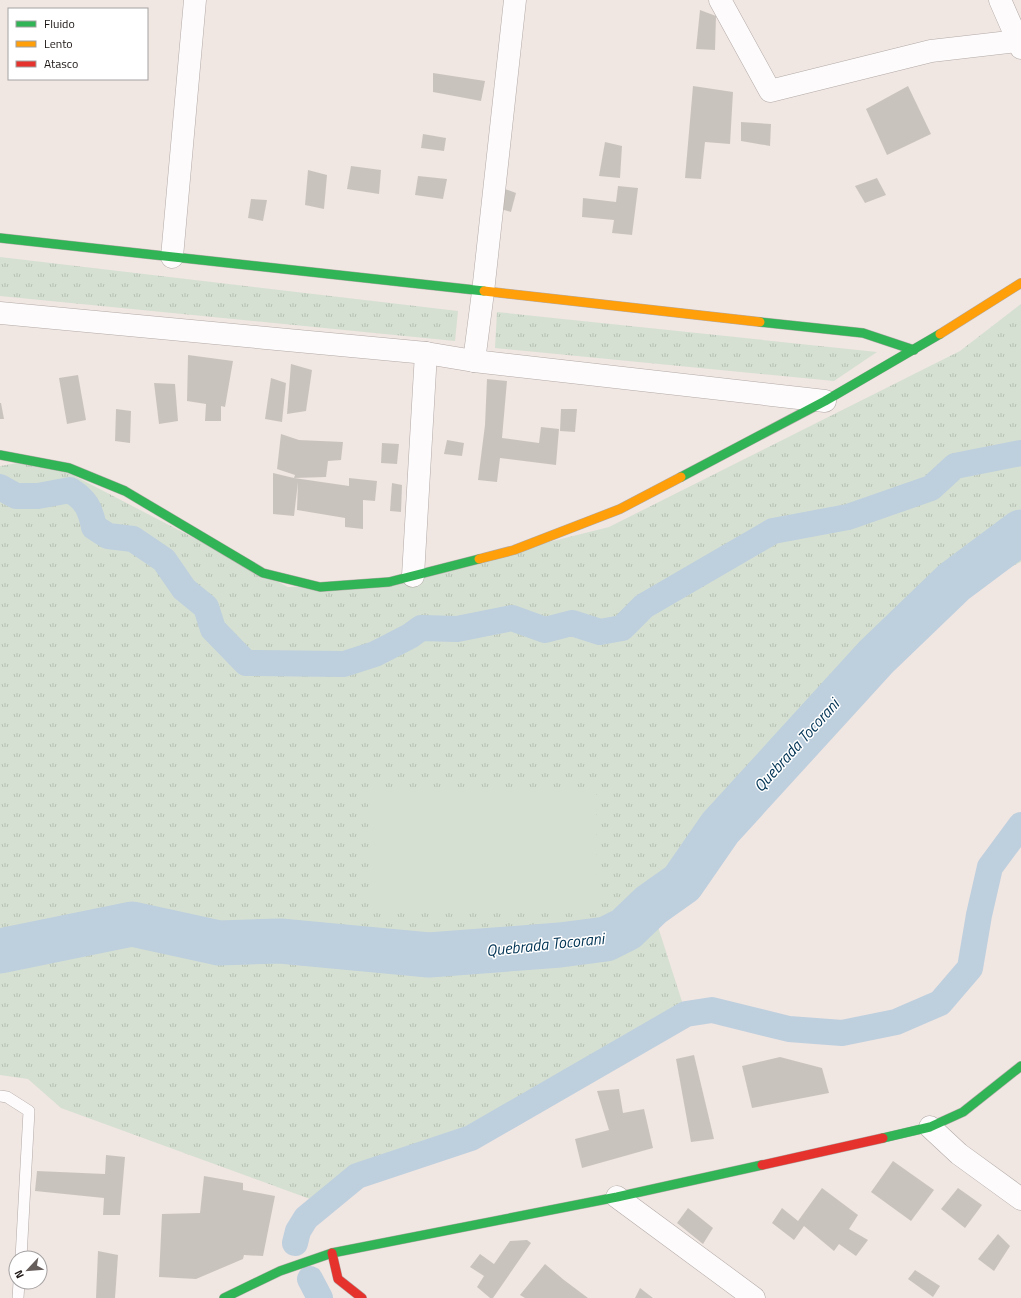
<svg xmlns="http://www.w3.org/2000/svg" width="1021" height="1298" font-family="'Titillium Web',sans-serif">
	<defs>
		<pattern id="grass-tufts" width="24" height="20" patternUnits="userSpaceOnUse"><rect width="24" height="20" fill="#d5e0d2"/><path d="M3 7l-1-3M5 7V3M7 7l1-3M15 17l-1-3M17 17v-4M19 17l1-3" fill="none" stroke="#b6bfb3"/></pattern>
	</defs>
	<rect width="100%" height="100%" fill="#f0e6e2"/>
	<!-- grass -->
	<g fill="url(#grass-tufts)">
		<polygon points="0,257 458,311 455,341 0,296"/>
		<polygon points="1021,304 1021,562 1006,569 869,670 720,828 682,883 651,905 686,1014 471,1138 357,1176 321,1203 61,1108 28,1079 0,1075 0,466 42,459 288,587 373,586 609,527 960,351"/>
		<polygon points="497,312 877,352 834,381 495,348"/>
	</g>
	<!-- garden -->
	<polygon fill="#d5e0d2" points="596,789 597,911 370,911 368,790"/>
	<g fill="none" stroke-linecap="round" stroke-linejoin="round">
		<!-- canal -->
		<g stroke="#becfde" stroke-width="26">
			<path d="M0 487 16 496H38L70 490C86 500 90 508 94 527L108 536 133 539 164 560 184 589 206 607 213 629 246 663 344 664 375 654 410 636 421 628 457 629 512 618 545 630 572 623 600 632 622 628 644 606 773 531 848 517 931 488 955 466 1021 453"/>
			<polyline points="295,1243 298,1231 306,1218 357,1176 471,1138 686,1014 712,1010 789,1029 842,1033 896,1022 940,1003 970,968 979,915 990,867 1021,825"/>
			<polyline points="310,1279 320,1298"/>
		</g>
		<!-- river -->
		<polyline stroke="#becfde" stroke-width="45" points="0,951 132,924 219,943 280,941 429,955 560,945 606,939 626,929 651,905 682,883 720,828 876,657 954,582 1021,532"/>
	</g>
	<!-- building -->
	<g fill="#c9c3be">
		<polygon points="700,10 716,16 715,50 696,49"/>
		<polygon points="433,73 485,81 481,101 433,92"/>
		<polygon points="693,86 733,92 730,144 705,142 701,179 685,178"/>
		<polygon points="908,86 931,134 887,155 866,109"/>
		<polygon points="741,122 771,124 770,146 741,141"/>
		<polygon points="423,134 446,138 444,151 421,148"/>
		<polygon points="605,142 622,146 620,178 599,176"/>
		<polygon points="351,166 381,170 379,194 347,189"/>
		<polygon points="308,170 327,175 324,209 305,205"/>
		<polygon points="418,176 447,179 443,199 415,195"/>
		<polygon points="877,178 886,195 865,203 855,186"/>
		<polygon points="618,186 638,188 632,235 612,233 614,220 582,217 583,198 616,202"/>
		<polygon points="505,189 516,193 511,212 501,209"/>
		<polygon points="251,199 267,200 263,221 248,218"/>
		<polygon points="188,355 233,361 225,407 221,406 221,421 205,421 206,404 187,401"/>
		<polygon points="291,364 312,370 306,411 287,414"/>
		<polygon points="78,375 86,420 67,424 59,378"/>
		<polygon points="271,378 286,383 282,422 265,419"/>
		<polygon points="487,379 507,381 502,438 539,443 541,427 559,429 556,465 500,458 497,482 478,480 485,425"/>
		<polygon points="154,383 175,384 178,421 159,424"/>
		<polygon points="0,403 1,403 4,419 0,419"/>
		<polygon points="116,409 131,411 130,443 115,441"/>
		<polygon points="561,409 577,409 575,432 560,431"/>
		<polygon points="281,434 299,440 343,442 341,460 328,461 326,477 294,478 349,486 349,478 377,481 375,501 363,500 363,529 345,527 345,518 297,510 298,482 294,516 273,514 273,473 294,478 295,475 277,469"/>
		<polygon points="447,440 464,443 462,456 444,454"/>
		<polygon points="382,443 399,444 397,464 381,463"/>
		<polygon points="392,483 402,485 401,512 390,511"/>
		<polygon points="694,1055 714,1139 691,1142 676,1059"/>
		<polygon points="780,1057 822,1068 829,1093 752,1108 742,1066"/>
		<polygon points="619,1089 623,1113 644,1109 653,1148 582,1168 575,1139 609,1130 597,1091"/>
		<polygon points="106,1155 125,1157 120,1215 103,1215 104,1198 35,1191 37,1171 105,1174"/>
		<polygon points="893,1161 934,1190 911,1221 871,1192"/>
		<polygon points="204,1176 243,1183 243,1190 275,1196 263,1256 244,1255 243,1259 196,1279 159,1277 162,1214 200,1213"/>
		<polygon points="822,1188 858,1215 849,1229 868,1240 856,1256 839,1244 834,1251 804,1226 794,1240 772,1223 782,1208 798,1221"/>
		<polygon points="958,1188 982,1205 965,1228 941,1209"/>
		<polygon points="688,1208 713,1228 703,1244 677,1223"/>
		<polygon points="998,1234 1010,1246 994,1271 978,1259"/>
		<polygon points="527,1240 531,1243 493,1298 490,1298 477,1287 484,1276 470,1267 480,1254 494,1264 510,1241"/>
		<polygon points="98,1251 118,1255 115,1298 96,1298"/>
		<polygon points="545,1264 564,1280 588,1298 525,1298 520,1295"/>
		<polygon points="915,1270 940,1286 933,1297 908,1279"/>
		<polygon points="640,1288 653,1298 635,1298"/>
	</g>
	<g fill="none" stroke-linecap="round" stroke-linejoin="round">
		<!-- lane casing -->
		<g stroke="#b2aaa7" stroke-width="12">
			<g id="lane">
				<polyline points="0,1096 7,1097 29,1111 21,1258"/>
				<polyline points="18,1298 19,1282"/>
			</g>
		</g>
		<!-- street casing -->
		<g stroke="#b2aaa7" stroke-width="23">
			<g id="street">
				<polyline points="720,0 770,91 931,51 1018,41"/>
				<polyline points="1000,0 1021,48"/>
				<polyline points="172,257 195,0"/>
				<polyline points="0,313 426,353 474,361 825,401"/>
				<polyline points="474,361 483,292 515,0"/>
				<polyline points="413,576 426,353"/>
				<polyline points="930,1127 959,1154 1021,1199"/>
				<polyline points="617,1197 754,1298"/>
			</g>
		</g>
		<!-- fast casing -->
		<g stroke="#b2aaa7" stroke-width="10">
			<g id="fast">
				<polyline points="0,238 484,291"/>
				<polyline points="760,322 863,333 914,350"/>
				<polyline points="0,455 69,468 125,491 263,573 320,587 389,582 479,559"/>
				<polyline points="681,477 825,401 940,334"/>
				<polyline points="883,1138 930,1127 963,1112 1021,1066"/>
				<polyline points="224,1298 280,1271 332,1253 617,1197 762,1165"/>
			</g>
		</g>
		<!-- slow casing -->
		<g stroke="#b2aaa7" stroke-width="10">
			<g id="slow">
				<polyline points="484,291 760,322"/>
				<polyline points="940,334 1021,283"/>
				<polyline points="479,559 514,550 620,509 681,477"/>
			</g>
		</g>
		<!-- jam casing -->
		<g stroke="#b2aaa7" stroke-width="10">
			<g id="jam">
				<polyline points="762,1165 883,1138"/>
				<polyline points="332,1253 338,1279 362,1298"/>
			</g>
		</g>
		<!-- lane -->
		<use href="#lane" stroke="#fdfbfb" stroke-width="11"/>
		<!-- street -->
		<use href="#street" stroke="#fdfbfb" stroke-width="22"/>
		<!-- fast -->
		<use href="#fast" stroke="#30b455" stroke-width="9"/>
		<!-- slow -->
		<use href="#slow" stroke="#ff9f0a" stroke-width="9"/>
		<!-- jam -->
		<use href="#jam" stroke="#e5322d" stroke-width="9"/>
	</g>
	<g text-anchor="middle" stroke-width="3" stroke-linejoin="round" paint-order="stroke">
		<!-- water labels -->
		<g font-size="16" font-style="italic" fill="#003354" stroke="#fff">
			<text transform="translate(796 745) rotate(-48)" y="6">Quebrada Tocorani</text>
			<text transform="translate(545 944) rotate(-6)" y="6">Quebrada Tocorani</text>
		</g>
	</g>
	<!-- legend -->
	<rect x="8" y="8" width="140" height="72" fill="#ffffff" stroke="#a4a1a1"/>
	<rect x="16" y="21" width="20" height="6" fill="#30b455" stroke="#a4a1a1"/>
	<text x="44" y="28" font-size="12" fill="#1b1513">Fluido</text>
	<rect x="16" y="41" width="20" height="6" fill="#ff9f0a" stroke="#a4a1a1"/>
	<text x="44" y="48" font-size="12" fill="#1b1513">Lento</text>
	<rect x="16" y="61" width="20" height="6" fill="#e5322d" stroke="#a4a1a1"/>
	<text x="44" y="68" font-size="12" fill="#1b1513">Atasco</text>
	<!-- north arrow -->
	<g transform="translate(28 1270) rotate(244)"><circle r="19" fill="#ffffff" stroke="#a4a1a1"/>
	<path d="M0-3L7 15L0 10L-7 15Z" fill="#665e5b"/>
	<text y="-6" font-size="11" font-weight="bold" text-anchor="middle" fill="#1b1513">N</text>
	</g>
</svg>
